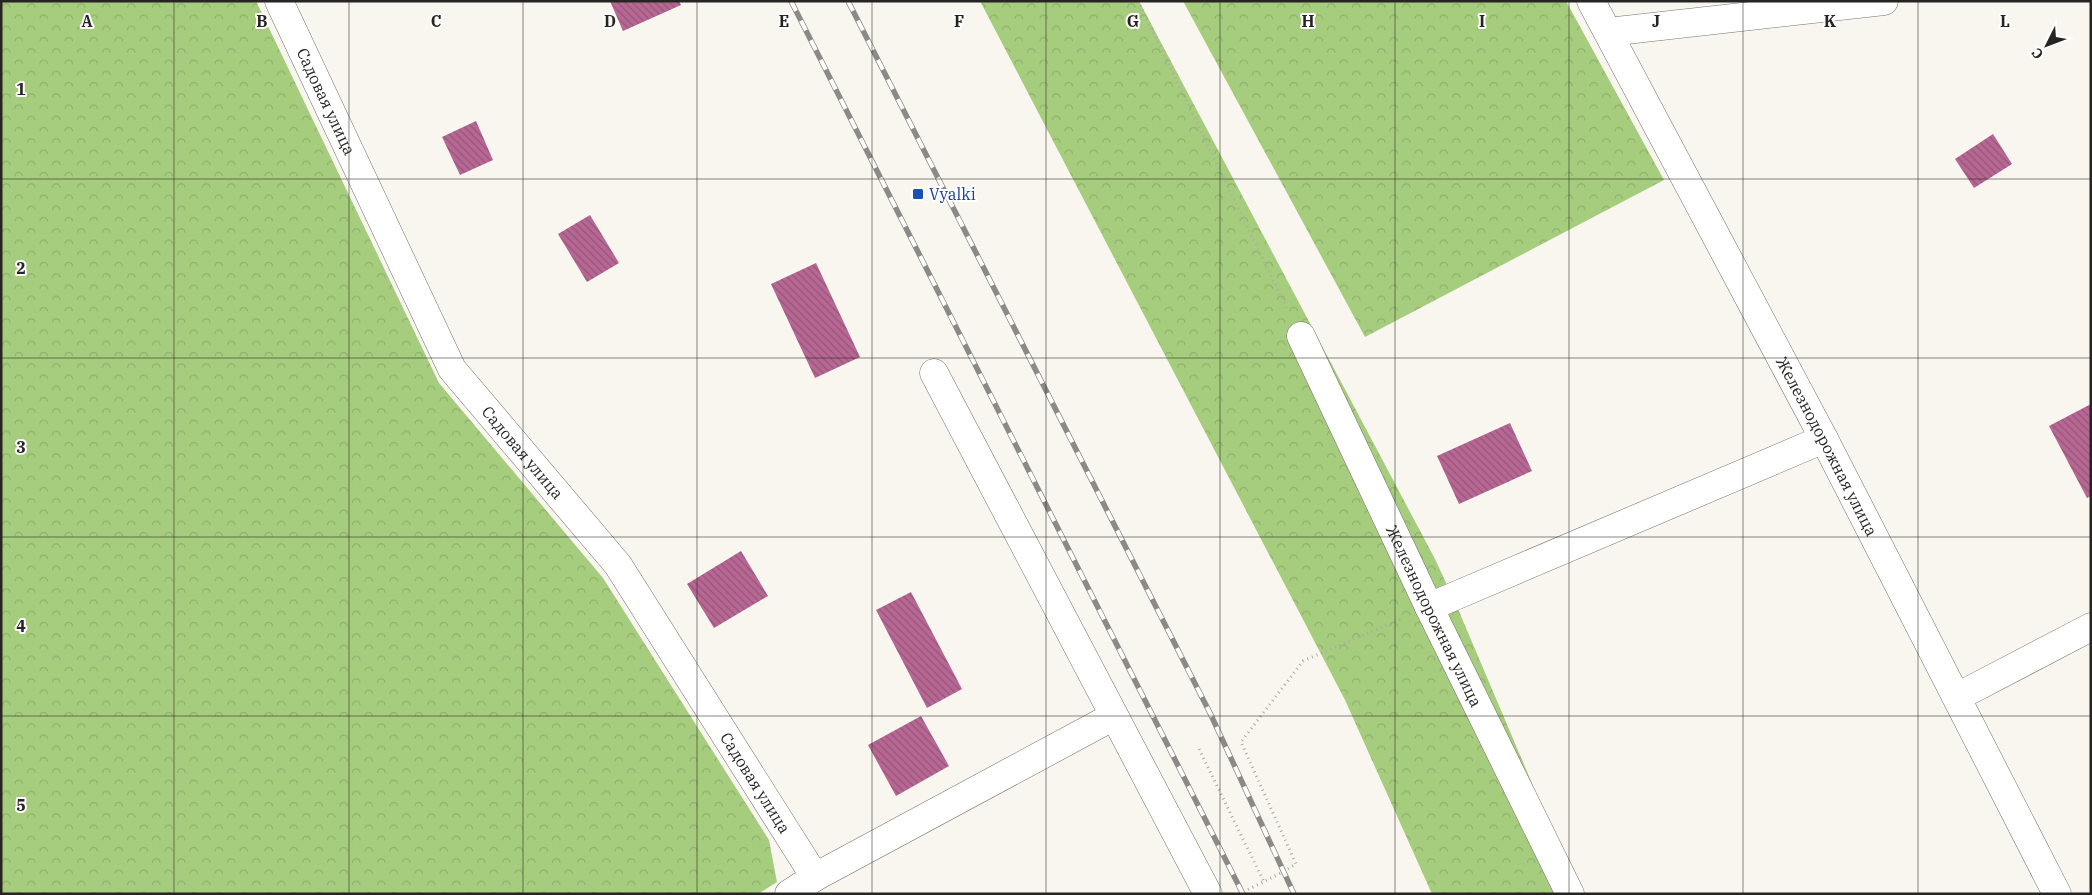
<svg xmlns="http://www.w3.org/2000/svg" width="2092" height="895" font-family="'IBM Plex Serif',serif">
	<defs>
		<pattern id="forest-crowns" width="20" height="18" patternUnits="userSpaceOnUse" patternTransform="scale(1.25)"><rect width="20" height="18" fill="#a6cd7d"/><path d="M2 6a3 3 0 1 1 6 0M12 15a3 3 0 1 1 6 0" fill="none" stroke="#8fb06c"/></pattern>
		<pattern id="building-back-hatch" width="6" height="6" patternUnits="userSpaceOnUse" patternTransform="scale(1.25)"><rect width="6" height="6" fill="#b76794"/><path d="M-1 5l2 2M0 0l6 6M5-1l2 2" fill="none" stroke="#955578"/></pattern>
	</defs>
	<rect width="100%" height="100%" fill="#f9f6f0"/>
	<!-- forest -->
	<g fill="url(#forest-crowns)">
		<polygon points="1,1 256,1 439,383 603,578 769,840 777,882 758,894 1,894"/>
		<polygon points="980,1 1139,1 1435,559 1455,602 1579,894 1432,894 1345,700"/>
		<polygon points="1183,1 1566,1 1664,180 1365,337"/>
	</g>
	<!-- building -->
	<g fill="url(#building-back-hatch)">
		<polygon points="610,1 679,1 681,5 623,31"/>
		<polygon points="476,121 493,160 460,175 442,137"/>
		<polygon points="1993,134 2012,164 1974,188 1955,159"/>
		<polygon points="590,215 619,263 587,282 558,234"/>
		<polygon points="816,263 860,357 815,378 771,284"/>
		<polygon points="2091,404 2091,496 2087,498 2049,426"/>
		<polygon points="1510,423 1532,471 1459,504 1437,456"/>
		<polygon points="741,551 768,596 714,628 687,584"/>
		<polygon points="911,592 962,689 927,708 876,610"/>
		<polygon points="921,716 949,766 896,796 868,745"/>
	</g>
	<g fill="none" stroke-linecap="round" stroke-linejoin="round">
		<!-- minor casing -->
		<g stroke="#75726d" stroke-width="29">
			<g id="minor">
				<path id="s1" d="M279 1 452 369 618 565 815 877"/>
				<path id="s2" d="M1591 1 1824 439 2057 894"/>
				<polyline points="1608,32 1884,1"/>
				<path id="s3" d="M1301 336 1429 607 1570 894"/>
				<polyline points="934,373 1208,894"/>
				<polyline points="1429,607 1824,439"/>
				<polyline points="1957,697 2091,627"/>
				<polyline points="789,894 815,877 1114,716"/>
			</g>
		</g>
		<!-- path -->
		<g stroke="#aca9a5" stroke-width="3" stroke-dasharray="1 4" stroke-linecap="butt">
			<polyline points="1138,1 1288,311"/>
			<polyline points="1199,749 1264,882"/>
			<polyline points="1239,894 1283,872 1296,864 1241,742 1303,661 1401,619"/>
		</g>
		<!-- minor -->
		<use href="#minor" stroke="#fff" stroke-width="28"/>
		<!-- rail casing -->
		<g stroke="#8c8a87" stroke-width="5.5">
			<g id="rail">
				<polyline points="791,1 1243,894"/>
				<polyline points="848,1 1210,713 1294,894"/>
			</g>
		</g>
		<!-- rail -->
		<use href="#rail" stroke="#fff" stroke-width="4" stroke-dasharray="11" stroke-linecap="butt"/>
	</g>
	<!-- grid -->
	<path fill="none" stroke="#262523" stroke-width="1" stroke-opacity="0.55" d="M174 1V894M349 1V894M523 1V894M697 1V894M872 1V894M1046 1V894M1220 1V894M1395 1V894M1569 1V894M1743 1V894M1918 1V894M1 179H2091M1 358H2091M1 537H2091M1 716H2091"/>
	<!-- markers -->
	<rect fill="#1a4fb4" stroke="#fff" stroke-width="2" x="912" y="188" width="12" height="12" rx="2.5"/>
	<g text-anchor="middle" stroke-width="4" stroke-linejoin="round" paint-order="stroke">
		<!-- street labels -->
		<g font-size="16" fill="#262523" stroke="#fff">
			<text dy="6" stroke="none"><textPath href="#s1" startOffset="111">Садовая улица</textPath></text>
			<text dy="6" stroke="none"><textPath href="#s2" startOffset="504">Железнодорожная улица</textPath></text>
			<text dy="6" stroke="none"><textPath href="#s1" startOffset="516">Садовая улица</textPath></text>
			<text dy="6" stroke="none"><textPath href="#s3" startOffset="310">Железнодорожная улица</textPath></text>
			<text dy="6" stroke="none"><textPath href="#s1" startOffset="921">Садовая улица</textPath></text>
		</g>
		<!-- transit labels -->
		<g font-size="16" fill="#164399" stroke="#fff" text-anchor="start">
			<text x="929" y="200">Vyalki</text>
		</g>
	</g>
	<g font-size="16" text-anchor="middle" font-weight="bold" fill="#262523" stroke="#fff" stroke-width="4" stroke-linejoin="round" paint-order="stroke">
		<text x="87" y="27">A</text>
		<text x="262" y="27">B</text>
		<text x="436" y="27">C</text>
		<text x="610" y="27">D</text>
		<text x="784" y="27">E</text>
		<text x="959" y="27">F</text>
		<text x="1133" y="27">G</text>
		<text x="1308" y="27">H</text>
		<text x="1482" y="27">I</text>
		<text x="1656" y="27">J</text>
		<text x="1830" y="27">K</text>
		<text x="2005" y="27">L</text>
		<text x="21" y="95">1</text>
		<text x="21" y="274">2</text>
		<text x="21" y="453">3</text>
		<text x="21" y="632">4</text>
		<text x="21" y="811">5</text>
	</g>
	<!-- border -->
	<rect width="2092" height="895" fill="none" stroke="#262523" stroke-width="5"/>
	<!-- north arrow -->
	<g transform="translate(2047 45) rotate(228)" stroke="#ffffff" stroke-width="4" paint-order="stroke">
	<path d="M0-4L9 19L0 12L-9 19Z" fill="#262523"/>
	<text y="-8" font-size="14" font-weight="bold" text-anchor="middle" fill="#262523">С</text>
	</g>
</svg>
